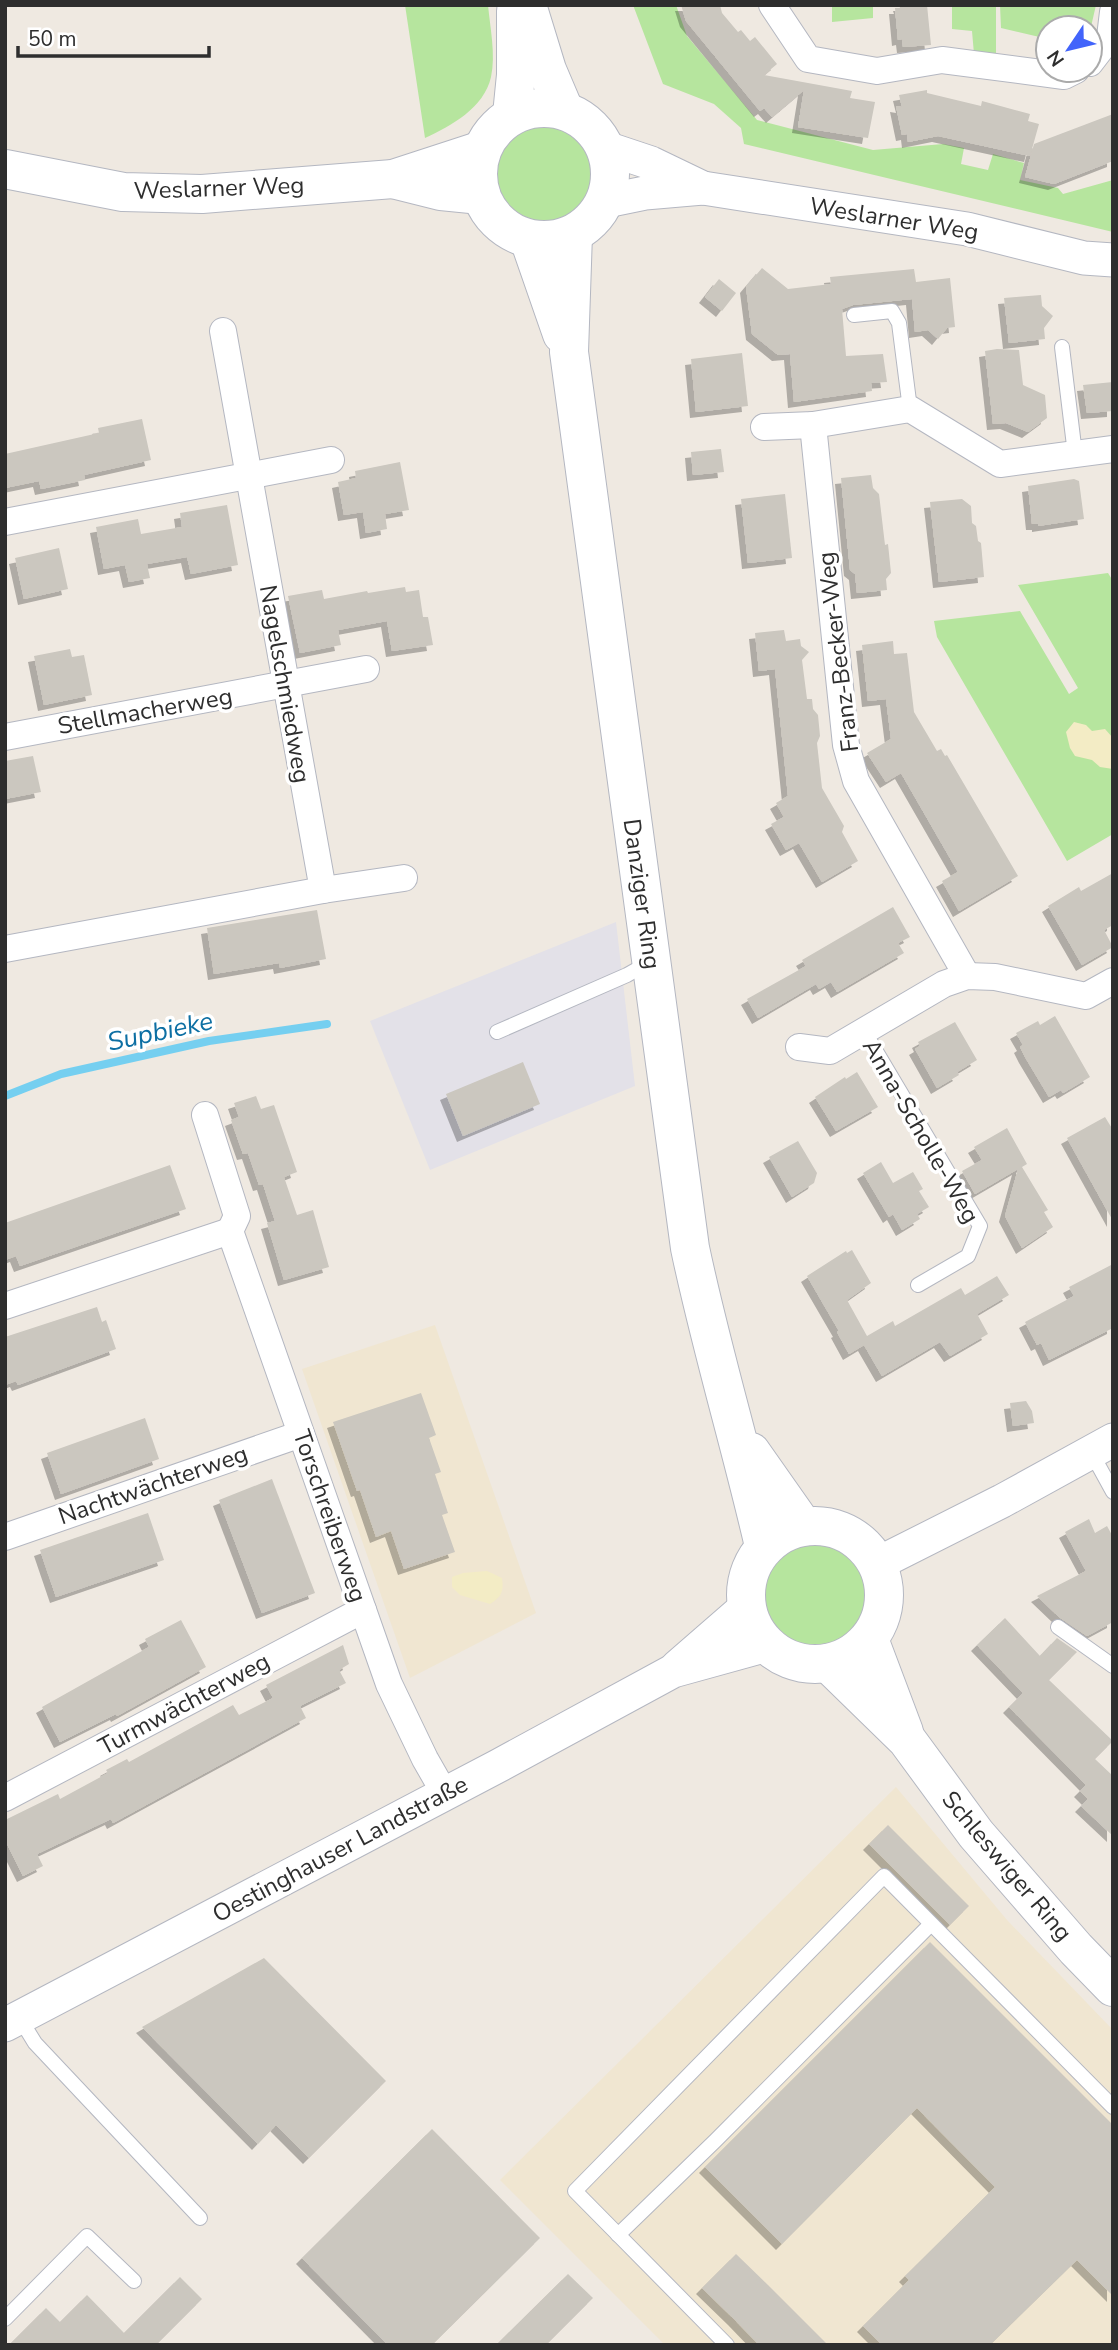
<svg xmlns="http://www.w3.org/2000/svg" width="1118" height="2350" font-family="'Nunito Sans',sans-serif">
	<defs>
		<filter id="shadow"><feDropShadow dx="-6" dy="6" stdDeviation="0" flood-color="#0004"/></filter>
	</defs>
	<rect width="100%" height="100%" fill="#efe9e1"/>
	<!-- industrial -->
	<polygon fill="#e3e1e8" points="616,922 635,1086 430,1170 370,1021"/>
	<!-- education -->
	<g fill="#f0e6d1">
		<polygon points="435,1325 536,1613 410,1678 302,1369"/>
		<polygon points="896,1787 1007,1920 1113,2030 1113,2345 665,2345 500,2180"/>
	</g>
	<!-- green -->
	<g fill="#b6e59e">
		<path d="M405 5H488C490 27 496 55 491 77 484 108 451 126 425 138Z"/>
		<polygon points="633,5 676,5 687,36 757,120 873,150 943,144 964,148 961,164 988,170 993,154 1024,163 1020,180 1058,188 1063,194 1113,180 1113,232 744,144 741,128 714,104 663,84"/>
		<polygon points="832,5 873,5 873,18 832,22"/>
		<polygon points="952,5 996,5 996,59 974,54 972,31 952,29"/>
		<polygon points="1000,5 1096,5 1090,31 1090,28 1048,28 1048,39 1001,28"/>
		<circle cx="542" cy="175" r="54"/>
		<polygon points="1108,573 1113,581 1113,834 1067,861 937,637 934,621 1020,611 1069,694 1078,688 1018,585"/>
		<circle cx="816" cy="1594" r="54"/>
	</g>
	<!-- sand -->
	<g fill="#f3ecc5">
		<polygon points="1074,722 1086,725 1092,731 1105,729 1113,738 1113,769 1100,767 1092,760 1075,756 1070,748 1066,732"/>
		<path d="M487 1571 502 1578C504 1592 501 1597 490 1604L460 1595 452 1587V1577L463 1573Z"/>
	</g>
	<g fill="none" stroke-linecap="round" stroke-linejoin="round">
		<!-- stream -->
		<polyline stroke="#75cff0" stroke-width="8" points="5,1096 61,1074 209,1041 327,1024"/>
	</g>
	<!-- building -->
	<g fill="#cbc7bf" filter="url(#shadow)">
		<polygon points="681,5 720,5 722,13 738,32 741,30 750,41 755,37 777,64 764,75 852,91 850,98 875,102 868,138 798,127 804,90 772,117 764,108 760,111 686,21"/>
		<polygon points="899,5 927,5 931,45 903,47 902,39 898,40 895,8 900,8"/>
		<polygon points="927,90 927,93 981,106 982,101 1030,114 1028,121 1039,124 1030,156 938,136 908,142 907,134 902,135 896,106 902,107 899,95"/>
		<polygon points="1113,114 1113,161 1054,184 1025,177 1034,144"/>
		<polygon points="762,268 788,289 831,284 830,277 914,269 916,282 950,278 955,327 947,328 938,339 928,330 915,332 912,299 853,305 842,309 846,356 883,354 887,382 871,383 872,391 794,402 790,354 778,355 752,334 746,287"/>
		<polygon points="719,279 736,293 722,311 705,297"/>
		<polygon points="1041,295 1042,306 1053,316 1044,328 1045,339 1009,343 1004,298"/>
		<polygon points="997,349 1019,350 1023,385 1045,395 1047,418 1028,432 1006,423 993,424 985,351"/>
		<polygon points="742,353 748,406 696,412 691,359"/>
		<polygon points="1113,382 1113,411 1087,413 1083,385"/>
		<polygon points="142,419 151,460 84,475 85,480 41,489 39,481 5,488 5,454 99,433 98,428"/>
		<polygon points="721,449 724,472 693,475 691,452"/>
		<polygon points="400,462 409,510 385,514 387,529 366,533 363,512 344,515 338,482 356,478 355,471"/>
		<polygon points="871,475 873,488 879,494 885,545 888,544 891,573 886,579 887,590 857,593 855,574 850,570 841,478"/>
		<polygon points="1074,479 1079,481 1084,519 1038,526 1038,524 1032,524 1028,486"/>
		<polygon points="785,494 792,558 748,563 741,499"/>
		<polygon points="962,499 971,506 972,523 976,526 978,541 981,543 984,577 939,582 930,502"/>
		<polygon points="227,505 238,565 191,574 187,557 147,564 150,578 129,582 125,565 104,569 96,527 138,519 141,534 182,527 180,513"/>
		<polygon points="59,548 68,589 24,599 15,558"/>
		<polygon points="405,587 406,592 419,590 423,617 428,617 433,645 392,651 387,621 338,630 341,645 300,653 288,596 322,590 324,599 367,591 368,593"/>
		<polygon points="784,630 786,641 800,639 801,646 809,652 802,660 807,699 812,699 813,709 818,715 820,736 817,743 822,788 844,826 842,832 858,861 822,882 799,843 786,850 771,824 784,817 776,803 788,796 775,669 759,671 755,633"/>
		<polygon points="893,641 894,654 907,653 914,712 937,751 941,749 945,756 947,755 1018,876 959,911 942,881 958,872 901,773 886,782 867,753 891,739 886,699 868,701 862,645"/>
		<polygon points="70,649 72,657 84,655 92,695 44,705 34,656"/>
		<polygon points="33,756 41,792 5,799 5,761"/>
		<polygon points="1113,873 1113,925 1104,930 1113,947 1082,965 1048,906 1079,887 1081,891"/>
		<polygon points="893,907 910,937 898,943 904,953 837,992 831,982 819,989 816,984 758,1018 747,999 806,966 802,960"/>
		<polygon points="317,910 326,959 280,968 279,963 214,974 207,928"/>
		<polygon points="1055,1016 1090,1077 1063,1093 1061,1090 1049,1097 1025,1057 1020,1047 1023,1045 1016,1033 1038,1021 1040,1025"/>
		<polygon points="955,1022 977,1060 957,1072 959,1075 937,1088 915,1049 920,1046 918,1042"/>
		<polygon points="523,1062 540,1104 463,1136 446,1094"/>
		<polygon points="857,1072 878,1107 836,1131 815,1097 845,1077 846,1079"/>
		<polygon points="256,1096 261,1109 274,1105 297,1172 284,1177 297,1215 313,1210 329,1267 284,1280 267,1223 275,1221 263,1184 259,1185 248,1153 243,1154 231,1120 239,1117 234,1103"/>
		<polygon points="1105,1117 1113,1130 1113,1221 1067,1138"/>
		<polygon points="1007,1128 1027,1164 1022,1167 1048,1210 1044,1212 1053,1227 1022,1248 1005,1216 1018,1169 975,1194 962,1171 982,1160 974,1147"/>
		<polygon points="798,1141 817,1173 814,1183 792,1197 769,1157"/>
		<polygon points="881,1162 893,1183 913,1172 923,1189 919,1191 929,1207 917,1214 920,1219 902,1230 893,1214 889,1217 863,1173"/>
		<polygon points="170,1165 186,1209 20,1266 16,1256 5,1260 5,1223"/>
		<polygon points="852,1250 871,1283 847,1300 867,1336 893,1321 895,1326 961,1288 965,1295 997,1276 1009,1295 977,1314 988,1334 950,1356 940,1342 882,1376 864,1345 849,1354 837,1332 839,1331 807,1276 846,1251 847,1253"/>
		<polygon points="1113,1264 1113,1328 1049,1360 1041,1343 1037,1345 1025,1322 1074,1296 1069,1287"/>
		<polygon points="97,1307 102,1322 106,1320 116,1349 18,1385 16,1381 5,1385 5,1337"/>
		<polygon points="421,1393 436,1435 429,1438 441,1472 435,1474 448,1513 442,1515 455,1552 404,1569 391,1531 376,1537 360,1490 357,1491 333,1422"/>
		<polygon points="1026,1401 1032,1411 1034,1423 1013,1426 1010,1403"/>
		<polygon points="145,1418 159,1459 61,1494 47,1453"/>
		<polygon points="272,1479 315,1593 262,1613 219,1500"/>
		<polygon points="148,1513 164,1560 56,1597 40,1550"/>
		<polygon points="1089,1519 1095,1533 1107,1526 1113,1537 1113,1622 1087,1636 1059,1617 1037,1596 1086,1571 1065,1532"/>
		<polygon points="1005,1618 1040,1656 1057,1638 1077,1652 1049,1680 1113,1741 1095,1759 1113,1776 1113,1836 1081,1806 1088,1799 1080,1791 1086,1785 1009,1707 1023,1693 977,1645"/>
		<polygon points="181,1620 206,1667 117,1716 116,1714 60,1742 42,1707 149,1647 145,1639"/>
		<polygon points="343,1645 349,1664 339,1670 346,1683 300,1706 306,1718 113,1823 111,1819 37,1854 43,1866 23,1876 5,1840 5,1820 58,1794 60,1799 108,1773 106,1770 127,1759 129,1762 233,1705 239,1715 273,1698 266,1685"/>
		<polygon points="888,1825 969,1906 950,1925 869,1844"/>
		<polygon points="930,1942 1113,2125 1113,2296 1077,2260 990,2345 882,2345 863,2326 909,2280 905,2276 995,2187 917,2108 782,2244 705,2167"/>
		<polygon points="264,1958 386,2081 309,2158 276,2125 258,2144 142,2027"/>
		<polygon points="432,2129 540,2238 432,2345 388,2345 302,2258"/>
		<polygon points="736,2254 768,2285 828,2345 759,2345 734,2319 702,2288"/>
		<polygon points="568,2274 593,2298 546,2345 496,2345"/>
		<polygon points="180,2277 202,2299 156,2345 9,2345 46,2308 60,2322 87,2295 124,2333"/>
	</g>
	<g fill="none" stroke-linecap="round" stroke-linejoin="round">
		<!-- service casing -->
		<g stroke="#b4b7c1" stroke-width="16">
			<g id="service">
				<polyline points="854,315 892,311 899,323 910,409"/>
				<polyline points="1062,347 1075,454"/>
				<polyline points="864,1031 980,1226 968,1256 918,1285"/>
				<polyline points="497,1032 627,975 650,962"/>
				<polyline points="1091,1452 1113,1492"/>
				<polyline points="1058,1627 1113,1666"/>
				<polyline points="19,2017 35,2043 200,2218"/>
				<polyline points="618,2235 715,2141 931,1924"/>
				<polyline points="5,2319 87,2236 134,2281"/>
				<polyline points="727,2345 575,2191 884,1876 1113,2107"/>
			</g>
		</g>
		<!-- minor casing -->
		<g stroke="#b4b7c1" stroke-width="28">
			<g id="minor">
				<polyline points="772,5 808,59 877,71 942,60 1064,76 1076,70"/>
				<polyline points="1090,63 1110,37 1113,12"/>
				<polyline points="223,331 323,890"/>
				<polyline points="813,425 846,745 856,781 967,976"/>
				<polyline points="764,427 813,425 910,409 1000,464 1113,449"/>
				<polyline points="5,522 331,460"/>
				<polyline points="5,737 366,669"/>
				<polyline points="5,949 323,890 404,878"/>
				<polyline points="799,1047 830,1051 944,984 967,976 995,977 1086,996 1113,981"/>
				<polyline points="205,1115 237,1216 230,1231 389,1684 425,1759 445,1794"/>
				<polyline points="5,1306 230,1231"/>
				<polyline points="5,1537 301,1434"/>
				<polyline points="5,1798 363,1610"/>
			</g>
		</g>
		<!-- tertiary casing -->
		<g stroke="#b4b7c1" stroke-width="35">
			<g id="tertiary">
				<polyline points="606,148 651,163 703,188"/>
				<polyline points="606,201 645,193 703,188 967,229 1084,258 1113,260"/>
				<polyline points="877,1564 1002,1501 1113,1440"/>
				<polyline points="677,1667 746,1607"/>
				<polyline points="5,2025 498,1766 673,1671 767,1645"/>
			</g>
		</g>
		<!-- secondary casing -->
		<g stroke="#b4b7c1" stroke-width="40">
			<g id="secondary">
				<polyline points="527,5 547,70 564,110"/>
				<circle cx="544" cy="174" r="66"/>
				<polyline points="512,115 516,75 516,11"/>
				<polyline points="5,169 123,192 202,194 393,179 482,150"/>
				<polyline points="393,179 441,191 481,195"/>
				<path d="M573 234 569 352 690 1248C711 1348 741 1446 764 1546"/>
				<polyline points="529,239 562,334"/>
				<polyline points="751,1452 803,1526"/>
				<circle cx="815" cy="1595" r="69"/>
				<polyline points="869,1639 904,1732"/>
				<polyline points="828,1663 907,1740 976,1834 1076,1949 1113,1987"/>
			</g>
		</g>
		<!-- service -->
		<use href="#service" stroke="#fff" stroke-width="14"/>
		<!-- minor -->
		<use href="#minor" stroke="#fff" stroke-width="26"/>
		<!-- tertiary -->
		<use href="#tertiary" stroke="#fff" stroke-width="33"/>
		<!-- secondary -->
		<use href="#secondary" stroke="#fff" stroke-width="38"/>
	</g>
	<g text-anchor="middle" stroke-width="7" stroke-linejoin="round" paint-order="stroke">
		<!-- street labels -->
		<g font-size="24" fill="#2e2e2e" stroke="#fff">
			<text transform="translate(219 188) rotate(-2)" y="8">Weslarner Weg</text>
			<text transform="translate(894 219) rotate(9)" y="8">Weslarner Weg</text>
			<text transform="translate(838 652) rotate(-97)" y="8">Franz-Becker-Weg</text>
			<text transform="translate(285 684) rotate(80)" y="8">Nagelschmiedweg</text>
			<text transform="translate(145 711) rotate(-10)" y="8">Stellmacherweg</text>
			<text transform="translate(642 894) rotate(82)" y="8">Danziger Ring</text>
			<text transform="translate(921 1131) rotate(60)" y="8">Anna-Scholle-Weg</text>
			<text transform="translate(153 1485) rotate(-19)" y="8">Nachtwächterweg</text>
			<text transform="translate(330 1516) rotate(71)" y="8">Torschreiberweg</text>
			<text transform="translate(184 1704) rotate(-28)" y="8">Turmwächterweg</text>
			<text transform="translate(340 1849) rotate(-28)" y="8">Oestinghauser Landstraße</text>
			<text transform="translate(1007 1866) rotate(50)" y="8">Schleswiger Ring</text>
		</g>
		<!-- water labels -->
		<g font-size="26" font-style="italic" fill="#0d6fa3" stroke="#fff">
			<text transform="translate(160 1031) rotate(-12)" y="9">Supbieke</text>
		</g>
	</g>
	<!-- border -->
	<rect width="1118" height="2350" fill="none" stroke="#2e2e2e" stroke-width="14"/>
	<!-- north arrow -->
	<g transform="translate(1069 49) rotate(235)"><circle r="33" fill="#ffffff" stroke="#ababab" stroke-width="2"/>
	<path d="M0-5L12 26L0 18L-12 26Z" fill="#4264fb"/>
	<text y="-10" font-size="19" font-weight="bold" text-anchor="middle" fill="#2e2e2e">N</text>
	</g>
	<!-- scale -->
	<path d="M18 46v10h191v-10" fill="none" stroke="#2e2e2e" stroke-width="3.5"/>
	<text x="28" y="46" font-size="21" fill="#2e2e2e" stroke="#ffffff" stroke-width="5" paint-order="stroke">50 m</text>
</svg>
